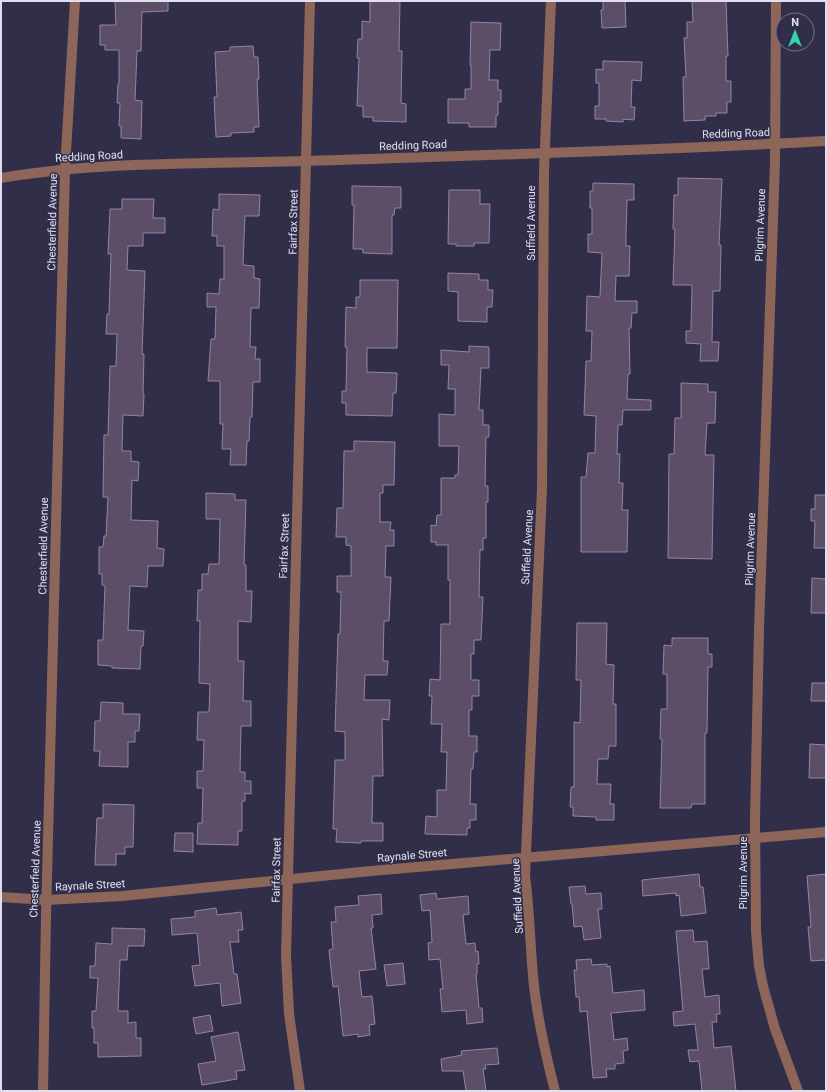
<svg xmlns="http://www.w3.org/2000/svg" width="827" height="1092" font-family="Roboto,sans-serif">
	<rect width="100%" height="100%" fill="#312e49"/>
	<!-- building -->
	<g fill="#5d4e68" stroke="#9484a1">
		<polygon points="115,1 168,1 168,11 142,12 141,51 137,51 135,100 142,101 141,139 121,138 121,126 119,126 120,103 117,103 118,84 119,84 119,50 105,50 105,45 100,45 100,25 116,25"/>
		<polygon points="370,1 400,1 399,51 402,51 401,103 406,104 406,122 373,121 373,117 363,117 363,106 357,106 359,58 357,58 358,39 362,39 362,21 370,22"/>
		<polygon points="603,1 625,1 626,27 602,28 601,10 603,10"/>
		<polygon points="692,1 726,1 728,56 726,56 726,81 731,81 731,102 727,102 727,113 716,113 716,116 705,116 705,120 684,121 683,77 686,77 684,38 687,38 687,22 693,22"/>
		<polygon points="471,22 501,23 500,50 490,50 489,80 498,80 498,90 501,90 501,102 498,102 498,115 496,115 496,127 469,127 469,123 448,123 448,99 465,99 465,89 471,89 471,65 470,65"/>
		<polygon points="253,46 254,57 258,57 259,79 257,79 259,127 254,127 254,132 231,133 231,136 216,137 214,97 217,97 215,52 230,51 230,47"/>
		<polygon points="603,61 642,62 641,81 632,80 631,107 635,107 634,120 623,119 623,122 606,121 606,119 595,119 595,106 599,106 599,83 596,83 596,69 603,70"/>
		<polygon points="678,178 722,179 719,245 721,245 720,291 713,291 712,342 719,342 718,361 700,361 701,344 686,343 686,331 691,331 692,285 673,285 675,229 673,229 674,195 678,195"/>
		<polygon points="593,183 634,184 634,200 627,200 626,235 626,246 630,246 629,276 616,276 615,301 637,301 637,313 632,313 631,328 629,328 630,374 628,374 627,399 651,400 651,410 623,410 622,425 618,425 617,454 620,454 619,483 623,483 622,510 628,510 627,552 581,552 581,477 586,477 588,453 595,453 596,416 584,415 586,361 591,361 592,331 586,331 587,296 600,297 602,253 588,252 588,234 592,234 592,208 590,208 590,191 593,191"/>
		<polygon points="352,186 401,187 401,208 395,208 394,215 392,215 392,254 363,253 363,249 353,249 354,205 352,205"/>
		<polygon points="449,190 480,190 480,204 490,204 489,243 474,243 474,246 456,246 456,244 448,244"/>
		<polygon points="219,194 260,195 259,216 245,216 243,265 254,266 254,278 260,279 259,308 251,308 250,347 256,347 255,359 260,359 260,382 253,382 252,417 250,417 249,441 247,441 246,465 230,465 231,449 222,449 223,424 220,424 220,381 208,381 211,339 215,339 216,307 207,307 207,293 219,294 220,279 224,279 224,246 217,246 217,236 212,236 213,209 219,210"/>
		<polygon points="122,199 154,199 153,218 165,218 165,233 143,233 143,246 128,246 127,270 145,271 142,354 144,354 143,394 144,394 143,416 123,415 122,451 131,451 131,461 139,462 138,481 132,480 131,520 158,521 157,548 164,549 163,566 148,566 147,587 130,586 128,630 144,631 143,646 141,646 140,669 112,668 112,666 98,665 98,640 103,640 105,586 102,585 102,574 99,574 99,547 103,547 104,536 106,536 108,497 103,497 104,435 108,435 110,366 116,366 117,334 106,334 107,314 109,314 111,254 108,254 110,209 122,209"/>
		<polygon points="448,273 479,274 479,280 488,280 488,290 493,290 492,307 487,307 487,322 458,321 458,292 448,291"/>
		<polygon points="360,280 398,280 397,348 367,348 367,372 397,373 396,393 393,393 392,416 346,415 346,403 342,403 342,391 346,391 347,347 345,347 346,307 356,308 356,297 360,297"/>
		<polygon points="469,346 489,347 489,368 481,368 479,410 483,410 483,425 489,425 489,437 486,437 485,486 488,486 488,502 486,502 486,538 483,538 483,550 480,550 479,597 483,597 481,640 474,640 474,654 471,654 471,680 479,680 479,696 472,696 472,710 469,710 469,736 477,736 477,752 474,752 473,769 471,769 470,804 476,804 476,820 470,820 470,828 467,828 467,835 425,834 426,816 437,817 437,790 446,790 447,752 441,752 442,724 431,724 432,696 429,696 430,679 440,680 441,624 450,624 450,580 448,580 448,545 436,545 436,542 431,542 431,525 436,526 437,515 441,515 441,478 455,478 455,475 458,475 459,446 439,446 439,414 455,415 455,389 448,389 449,365 441,365 441,350 469,352"/>
		<polygon points="681,383 708,384 708,392 716,392 715,423 707,423 705,455 714,455 712,559 668,558 669,454 674,454 675,418 681,418"/>
		<polygon points="354,441 395,442 394,485 383,485 383,493 380,493 380,522 391,522 390,530 394,530 394,546 386,546 385,577 391,577 389,621 384,621 383,661 388,661 387,675 365,675 364,700 390,700 389,720 382,719 383,776 373,776 372,823 383,823 383,841 361,841 361,843 336,842 337,829 333,829 335,760 345,760 345,732 335,731 338,634 340,634 341,592 337,592 337,576 351,576 351,546 346,545 346,537 336,537 337,508 343,508 344,451 354,451"/>
		<polygon points="206,493 235,494 235,500 246,500 244,565 246,565 246,591 252,591 251,622 238,621 238,661 244,661 243,701 251,701 251,726 241,726 240,772 245,772 245,781 251,781 251,794 245,793 245,801 242,801 242,831 238,831 238,845 197,844 198,823 202,823 203,788 197,788 197,771 203,771 204,740 197,740 198,712 209,712 210,684 199,683 200,621 197,621 198,590 202,590 202,574 208,574 209,564 219,564 220,519 206,519"/>
		<polygon points="815,495 826,495 826,548 814,548 815,521 811,521 811,509 815,509"/>
		<polygon points="812,578 826,579 826,613 811,613"/>
		<polygon points="577,623 607,623 606,664 614,665 613,704 616,704 616,746 609,746 608,759 598,759 597,784 611,784 610,804 614,804 614,820 596,820 596,817 573,816 573,807 570,807 571,787 574,787 574,722 580,723 581,680 576,680"/>
		<polygon points="672,638 708,638 708,654 712,654 712,667 708,667 707,733 705,733 705,804 692,804 691,808 660,808 662,739 660,739 661,709 667,709 667,674 663,674 664,645 672,646"/>
		<polygon points="812,683 826,683 826,701 811,701"/>
		<polygon points="101,702 123,703 123,714 140,714 139,731 135,731 135,742 128,742 128,767 99,766 100,751 94,751 95,721 100,721"/>
		<polygon points="810,744 826,745 826,778 809,778"/>
		<polygon points="103,804 134,805 133,847 125,847 125,854 116,854 116,865 95,865 97,818 103,818"/>
		<polygon points="175,833 193,833 193,852 174,851"/>
		<polygon points="699,874 700,887 703,887 706,913 681,916 679,895 676,896 676,893 643,896 642,880"/>
		<polygon points="826,874 826,960 811,961 808,927 811,927 807,876"/>
		<polygon points="585,886 586,894 601,893 602,909 598,909 601,938 584,940 582,926 574,927 572,904 571,904 569,887"/>
		<polygon points="436,893 437,899 468,896 469,914 463,915 466,944 475,943 476,952 478,951 479,964 477,964 477,974 476,974 479,1008 482,1008 483,1022 467,1024 466,1010 442,1012 440,989 443,989 440,959 429,960 428,943 432,942 430,910 422,911 420,895"/>
		<polygon points="381,894 382,914 372,915 373,928 371,928 376,969 359,971 362,997 372,996 375,1024 369,1025 370,1035 358,1037 358,1034 343,1036 338,986 333,987 329,950 333,949 331,922 336,922 335,907 359,905 358,896"/>
		<polygon points="216,908 217,915 241,912 243,930 238,930 239,942 230,942 234,974 237,974 241,1003 222,1006 220,983 195,986 192,966 200,965 197,933 172,935 171,919 195,917 195,911"/>
		<polygon points="112,928 145,929 144,946 128,946 127,960 120,960 118,1011 128,1011 128,1023 136,1022 136,1038 141,1038 141,1056 98,1057 98,1043 94,1043 94,1028 92,1028 92,1011 96,1011 98,978 90,978 90,966 95,966 96,943 112,944"/>
		<polygon points="693,930 694,942 707,941 709,969 702,969 705,997 719,995 720,1014 716,1014 717,1022 712,1022 714,1048 731,1046 736,1091 702,1091 699,1061 690,1062 688,1050 698,1050 695,1024 674,1026 673,1012 683,1011 676,931"/>
		<polygon points="591,959 592,965 607,964 607,967 610,966 613,993 644,990 645,1010 611,1013 614,1040 627,1038 628,1050 623,1051 624,1063 615,1064 615,1069 606,1069 607,1077 593,1078 587,1011 580,1012 579,997 576,997 574,970 577,970 576,960"/>
		<polygon points="403,963 405,984 387,986 384,965"/>
		<polygon points="210,1015 213,1031 196,1034 193,1018"/>
		<polygon points="238,1032 245,1070 236,1071 237,1079 202,1085 198,1064 216,1061 211,1037"/>
		<polygon points="497,1048 499,1064 485,1065 486,1069 483,1069 486,1091 466,1091 463,1071 442,1071 441,1059 462,1055 461,1051"/>
	</g>
	<g fill="none" stroke-linecap="round" stroke-linejoin="round">
		<!-- minor -->
		<g stroke="#8e6659" stroke-width="10">
			<path d="M551 1 544 171 542 489 525 876C530 913 530 949 534 986 538 1022 546 1056 555 1091"/>
			<polyline points="776,1 775,162 759,630 755,819 756,931 759,966 763,986 775,1029 798,1091"/>
			<path d="M1 178C102 161 205 164 307 161 480 155 653 151 826 141"/>
			<polyline points="1,897 46,900 122,896 371,871 826,832"/>
			<polyline points="43,1091 46,917 65,169 75,1"/>
			<polyline points="300,1091 289,1014 286,956 310,1"/>
		</g>
	</g>
	<g text-anchor="middle" stroke-width="3" stroke-linejoin="round" paint-order="stroke">
		<!-- street labels -->
		<g font-size="11" fill="#e0dff0" stroke="#312e49">
			<text transform="translate(736 133) rotate(-2)" y="4">Redding Road</text>
			<text transform="translate(413 145) rotate(-2)" y="4">Redding Road</text>
			<text transform="translate(89 156) rotate(-3)" y="4">Redding Road</text>
			<text transform="translate(52 222) rotate(-89)" y="4">Chesterfield Avenue</text>
			<text transform="translate(293 222) rotate(-89)" y="4">Fairfax Street</text>
			<text transform="translate(531 223) rotate(-90)" y="4">Suffield Avenue</text>
			<text transform="translate(760 225) rotate(-88)" y="4">Pilgrim Avenue</text>
			<text transform="translate(43 546) rotate(-89)" y="4">Chesterfield Avenue</text>
			<text transform="translate(284 546) rotate(-88)" y="4">Fairfax Street</text>
			<text transform="translate(527 547) rotate(-87)" y="4">Suffield Avenue</text>
			<text transform="translate(750 549) rotate(-88)" y="4">Pilgrim Avenue</text>
			<text transform="translate(412 855) rotate(-5)" y="4">Raynale Street</text>
			<text transform="translate(35 869) rotate(-88)" y="4">Chesterfield Avenue</text>
			<text transform="translate(276 870) rotate(-89)" y="4">Fairfax Street</text>
			<text transform="translate(743 873) rotate(-90)" y="4">Pilgrim Avenue</text>
			<text transform="translate(90 885) rotate(-3)" y="4">Raynale Street</text>
			<text transform="translate(517 896) rotate(-93)" y="4">Suffield Avenue</text>
		</g>
	</g>
	<!-- border -->
	<rect width="827" height="1092" fill="none" stroke="#e0dff0" stroke-width="4"/>
	<!-- north arrow -->
	<g transform="translate(795 32)"><circle r="19" fill="#312e49" stroke="#77758c"/>
	<path d="M0-3L7 15L0 10L-7 15Z" fill="#32d4a9"/>
	<text y="-6" font-size="11" font-weight="bold" text-anchor="middle" fill="#e0dff0">N</text>
	</g>
</svg>
